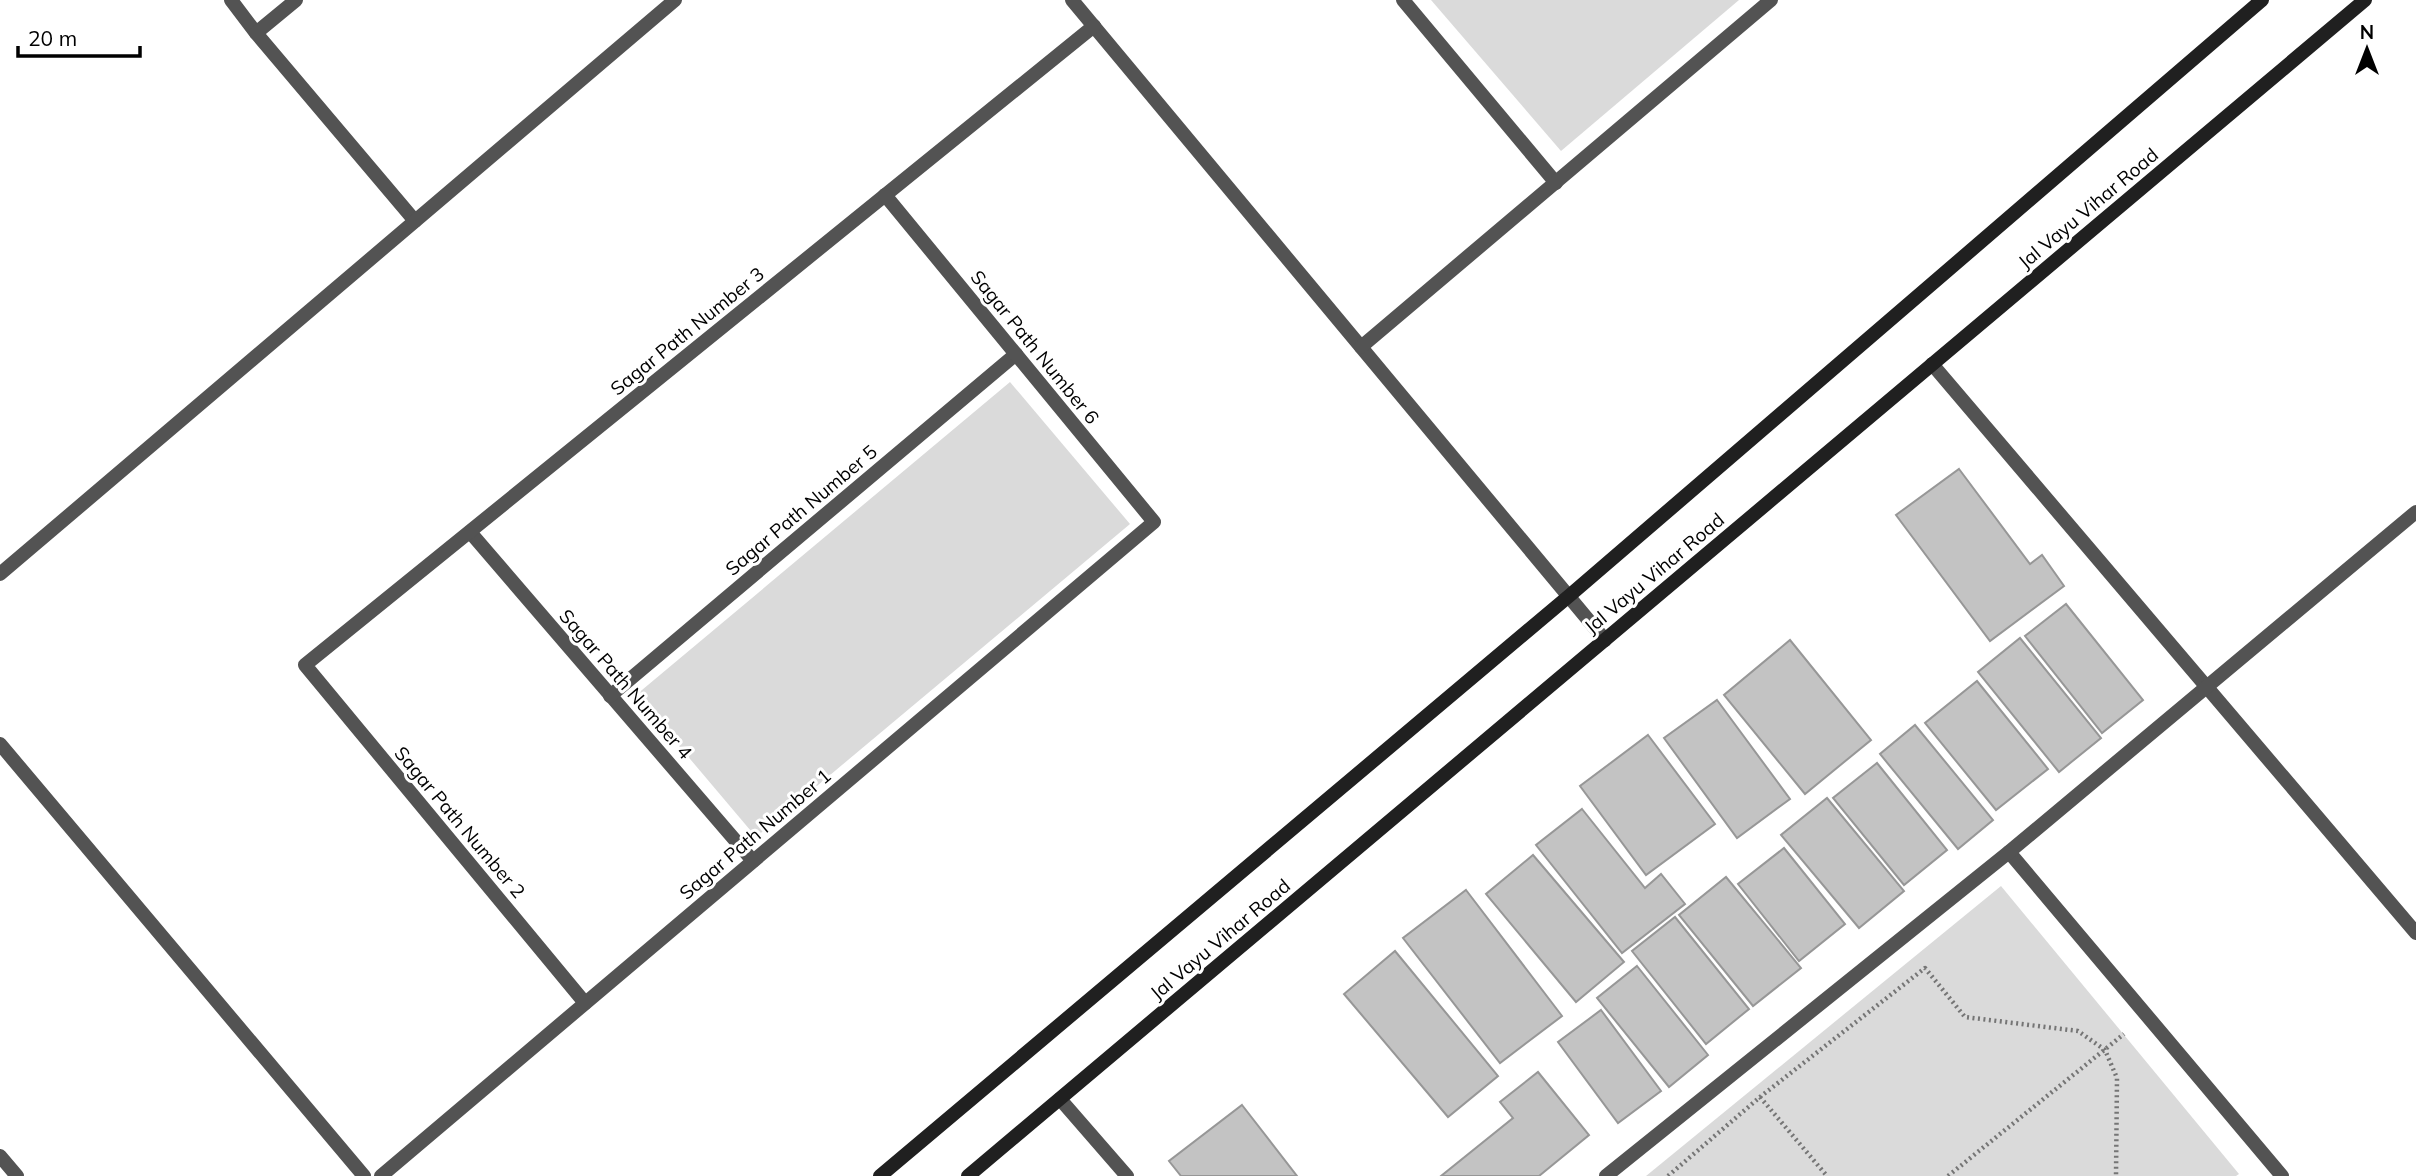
<svg xmlns="http://www.w3.org/2000/svg" width="2416" height="1176" font-family="Mulish,sans-serif">
	<rect width="100%" height="100%" fill="#fff"/>
	<!-- green -->
	<g fill="#dadada">
		<polygon points="1431,0 1739,0 1561,151"/>
		<polygon points="1010,382 1130,524 756,837 636,695"/>
		<polygon points="2001,886 2239,1174 2236,1176 1646,1176"/>
	</g>
	<!-- building -->
	<g fill="#c3c3c3" stroke="#979797" stroke-width="2">
		<polygon points="1959,469 2030,564 2042,555 2064,586 1990,641 1896,515"/>
		<polygon points="2066,604 2143,700 2102,733 2025,636"/>
		<polygon points="2020,638 2101,738 2059,772 1978,672"/>
		<polygon points="1790,640 1871,740 1805,794 1724,695"/>
		<polygon points="1977,681 2048,769 1996,810 1925,723"/>
		<polygon points="1717,700 1790,799 1737,838 1664,738"/>
		<polygon points="1915,725 1993,820 1958,849 1880,754"/>
		<polygon points="1648,735 1715,824 1646,875 1580,786"/>
		<polygon points="1877,763 1947,850 1904,885 1833,798"/>
		<polygon points="1827,798 1904,891 1859,928 1781,835"/>
		<polygon points="1582,809 1645,888 1661,874 1685,904 1622,953 1536,845"/>
		<polygon points="1784,848 1845,924 1799,961 1738,884"/>
		<polygon points="1533,855 1624,962 1576,1002 1486,894"/>
		<polygon points="1726,877 1801,968 1753,1006 1679,915"/>
		<polygon points="1466,890 1562,1016 1500,1063 1403,938"/>
		<polygon points="1675,917 1749,1009 1706,1044 1632,951"/>
		<polygon points="1395,951 1498,1076 1448,1117 1344,994"/>
		<polygon points="1637,966 1708,1055 1669,1087 1597,998"/>
		<polygon points="1601,1010 1661,1091 1618,1123 1558,1042"/>
		<polygon points="1538,1072 1589,1135 1539,1176 1441,1176 1513,1118 1500,1102"/>
		<polygon points="1242,1105 1297,1176 1181,1176 1169,1161"/>
	</g>
	<g fill="none" stroke-linecap="round" stroke-linejoin="round">
		<!-- path -->
		<g stroke="#757575" stroke-width="4.5" stroke-dasharray="2 3.5" stroke-linecap="butt">
			<polyline points="1760,1097 1827,1176"/>
			<polyline points="1668,1176 1760,1097 1925,968 1965,1017 2078,1031 2105,1050 2117,1078 2116,1176"/>
			<polyline points="1948,1176 2124,1034"/>
		</g>
		<!-- street -->
		<g stroke="#535353" stroke-width="14">
			<polyline points="231,0 256,33"/>
			<polyline points="296,0 256,33 415,221"/>
			<polyline points="1072,0 1605,640"/>
			<polyline points="1403,0 1556,183"/>
			<polyline points="1361,347 1771,0"/>
			<polyline points="1932,364 2416,933"/>
			<polyline points="470,532 753,861"/>
			<polyline points="0,574 675,0"/>
			<polyline points="610,696 1016,354"/>
			<polyline points="0,744 364,1176"/>
			<polyline points="2009,852 2282,1176"/>
			<polyline points="585,1003 305,665 1094,26"/>
			<polyline points="1060,1099 1127,1176"/>
			<polyline points="0,1156 17,1176"/>
			<polyline points="381,1176 1154,522 885,195"/>
			<polyline points="1606,1176 2009,852 2416,512"/>
		</g>
		<!-- secondary -->
		<g stroke="#202020" stroke-width="14">
			<polyline points="880,1176 1569,596 2262,0"/>
			<polyline points="968,1176 2365,0"/>
		</g>
	</g>
	<g text-anchor="middle" stroke-width="6" stroke-linejoin="round" paint-order="stroke">
		<!-- street labels -->
		<g font-size="19" fill="#000" stroke="#fff">
			<text transform="translate(2088 208) rotate(-40)" y="7">Jal Vayu Vihar Road</text>
			<text transform="translate(687 331) rotate(-39)" y="7">Sagar Path Number 3</text>
			<text transform="translate(1035 347) rotate(51)" y="7">Sagar Path Number 6</text>
			<text transform="translate(801 510) rotate(-40)" y="7">Sagar Path Number 5</text>
			<text transform="translate(1654 573) rotate(-40)" y="7">Jal Vayu Vihar Road</text>
			<text transform="translate(626 684) rotate(49)" y="7">Sagar Path Number 4</text>
			<text transform="translate(460 822) rotate(50)" y="7">Sagar Path Number 2</text>
			<text transform="translate(755 834) rotate(-40)" y="7">Sagar Path Number 1</text>
			<text transform="translate(1220 939) rotate(-40)" y="7">Jal Vayu Vihar Road</text>
		</g>
	</g>
	<!-- north arrow -->
	<g transform="translate(2367 49)" stroke="#ffffff" stroke-width="5" paint-order="stroke">
	<path d="M0-5L12 26L0 18L-12 26Z" fill="#000000"/>
	<text y="-10" font-size="19" font-weight="bold" text-anchor="middle" fill="#000000">N</text>
	</g>
	<!-- scale -->
	<path d="M18 46v10h122v-10" fill="none" stroke="#000000" stroke-width="3.5"/>
	<text x="28" y="46" font-size="21" fill="#000000" stroke="#ffffff" stroke-width="5" paint-order="stroke">20 m</text>
</svg>
